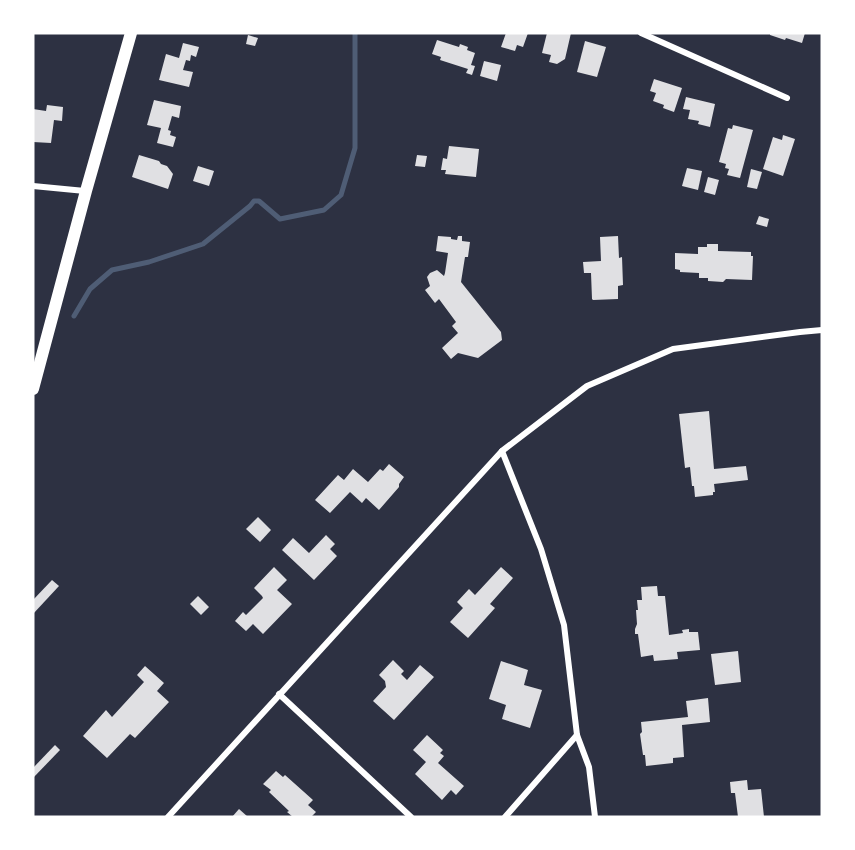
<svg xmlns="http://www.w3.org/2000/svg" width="855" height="850" font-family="Figtree,sans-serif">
	<rect width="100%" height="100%" fill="#2d3142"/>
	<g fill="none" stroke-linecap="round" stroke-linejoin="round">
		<!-- stream -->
		<polyline stroke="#4f5d75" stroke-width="5" points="74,316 90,289 112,270 149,262 203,244 250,206 254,201 259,201 280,219 324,210 341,195 355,148 355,33"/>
	</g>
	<!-- building -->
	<g fill="#e0e0e3">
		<polygon points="506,33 528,33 523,47 517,45 515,51 501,47"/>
		<polygon points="547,33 571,33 565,59 557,64 549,62 551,55 542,53"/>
		<polygon points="770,33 805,33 802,43 786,38 785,40 770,35"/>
		<polygon points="248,35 258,38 255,46 246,44"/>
		<polygon points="437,40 459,47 460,44 468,47 467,50 475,53 471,65 475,66 472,75 466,73 468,69 440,60 441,57 432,54"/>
		<polygon points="585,41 606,47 597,77 577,72"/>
		<polygon points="183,43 199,47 196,57 191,55 190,61 186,60 183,70 193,72 189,87 159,80 166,54 179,58"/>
		<polygon points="484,61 501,65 497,81 480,76"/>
		<polygon points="654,79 682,88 674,112 663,108 664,105 653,101 656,93 650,91"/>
		<polygon points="686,97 715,104 710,127 698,124 699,121 688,119 690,110 683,109"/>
		<polygon points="154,100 181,106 179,118 172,116 168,130 171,131 170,135 176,137 173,147 157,143 161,128 147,125"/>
		<polygon points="47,105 63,107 62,121 54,120 51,143 33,142 33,109 46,111"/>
		<polygon points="733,125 753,130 740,178 727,175 729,169 725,168 726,164 719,162 728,128 732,129"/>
		<polygon points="783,135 795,139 783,176 763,169 773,137 782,140"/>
		<polygon points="449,146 479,149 476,177 445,174 446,170 441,170 443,158 447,159"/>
		<polygon points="139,155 159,161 161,164 167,166 173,174 168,189 132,177"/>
		<polygon points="417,155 427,156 425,167 415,166"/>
		<polygon points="198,166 214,171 209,186 193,181"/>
		<polygon points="687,168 702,171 698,190 682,186"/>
		<polygon points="751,169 762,172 757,189 747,187"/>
		<polygon points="708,177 719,180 715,195 704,192"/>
		<polygon points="759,216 769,219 767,227 756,224"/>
		<polygon points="438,236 451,237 451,239 457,240 458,236 462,236 462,241 470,242 468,257 465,257 461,282 501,332 502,340 478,358 458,353 451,359 442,348 458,333 452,326 456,322 439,299 435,303 425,290 430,286 427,277 430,273 437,270 444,276 445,273 448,253 436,251"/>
		<polygon points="618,236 619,258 622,257 623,285 618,286 618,299 593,300 592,299 591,273 584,273 583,262 601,261 600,237"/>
		<polygon points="707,244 718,244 718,251 751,252 751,256 753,256 752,280 726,279 723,282 708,281 708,278 699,278 699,273 680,272 680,270 675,269 675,253 698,254 698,247 707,247"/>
		<polygon points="709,411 714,469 746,466 748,480 714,484 715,492 713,492 713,495 695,497 694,486 692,486 690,467 685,468 679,414"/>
		<polygon points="389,464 404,477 399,484 399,487 379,510 366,498 362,503 350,492 330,513 315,500 338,475 344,480 353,469 368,482 380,469 383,471"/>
		<polygon points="258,517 271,530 260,542 246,529"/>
		<polygon points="326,535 335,544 330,549 337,556 314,580 282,550 293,538 309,553"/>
		<polygon points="274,567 287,580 277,590 292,604 263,634 253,624 246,631 235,621 243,612 246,615 263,598 262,596 254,588"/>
		<polygon points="501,567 513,578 490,604 495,608 468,638 450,622 463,608 457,602 469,589 475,595"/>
		<polygon points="52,580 59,586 33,614 33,600"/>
		<polygon points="657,586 658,596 665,596 669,635 683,633 682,630 689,629 689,632 698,632 700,650 677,652 678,659 654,661 653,655 641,657 638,634 635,634 635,629 637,624 636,610 638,610 637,600 642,600 641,587"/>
		<polygon points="198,596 209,607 201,615 190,604"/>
		<polygon points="738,651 741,682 715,685 711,654"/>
		<polygon points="393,660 404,671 401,674 407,680 420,665 434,677 394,720 373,701 386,687 385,681 379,675"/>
		<polygon points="501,661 528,670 524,685 542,690 530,728 502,719 506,705 489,699"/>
		<polygon points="145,666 164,683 157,691 169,702 135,738 130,734 107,758 83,736 106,710 112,717 144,682 137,675"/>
		<polygon points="708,698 710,722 682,725 684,757 673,758 673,763 646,766 645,755 643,755 640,734 642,732 641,722 688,717 686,701"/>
		<polygon points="427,735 443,750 440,753 444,756 438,763 464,786 456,795 451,790 442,800 415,774 426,762 413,750"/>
		<polygon points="55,745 60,750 33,778 33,768"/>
		<polygon points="276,771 283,777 285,775 313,800 308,805 316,812 311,817 293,817 287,812 289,811 269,792 271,790 263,784"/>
		<polygon points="747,780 748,790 761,789 764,817 738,817 735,793 731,793 730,782"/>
		<polygon points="239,809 248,817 232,817"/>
	</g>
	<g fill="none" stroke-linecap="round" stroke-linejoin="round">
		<!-- minor -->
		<g stroke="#fff" stroke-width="6">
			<polyline points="641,33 787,98"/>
			<polyline points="33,186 85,191"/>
			<polyline points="502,451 541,549 564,625 577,735 589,767 595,817"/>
			<polyline points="279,694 411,817"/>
			<polyline points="168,817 502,451 587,386 673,349 800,332 822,330"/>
			<polyline points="505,817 577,735"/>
		</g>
		<!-- secondary -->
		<polyline stroke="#fff" stroke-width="12" points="33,389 86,191 131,33"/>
	</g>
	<!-- border -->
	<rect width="855" height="850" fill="none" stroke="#ffffff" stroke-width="69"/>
</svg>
